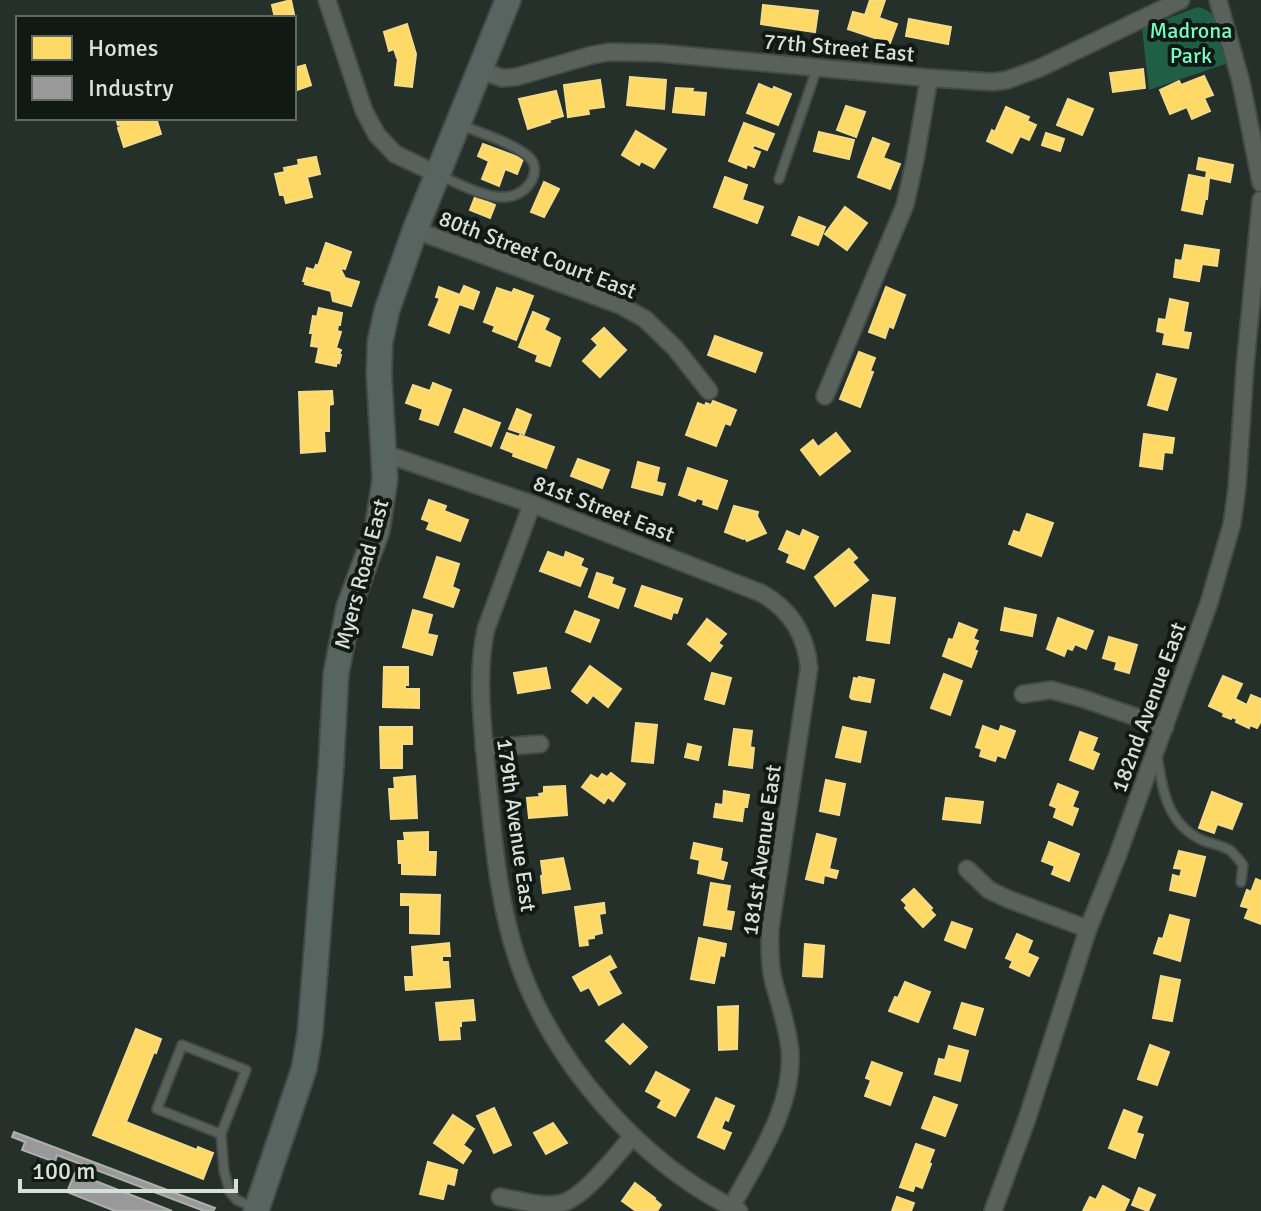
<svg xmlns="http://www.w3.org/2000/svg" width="1261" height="1211" font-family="Signika,sans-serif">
	<rect width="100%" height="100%" fill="#25302b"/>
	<!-- green -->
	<path fill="#215e46" d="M1198 7C1223 12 1223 42 1228 63L1149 90 1142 28Z"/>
	<!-- homes -->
	<g fill="#ffd966" stroke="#f3db89" stroke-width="2">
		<polygon points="291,0 295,19 275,18 272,5"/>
		<polygon points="870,0 885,0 879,18 897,24 890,43 848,29 853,12 865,15"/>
		<polygon points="763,5 818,11 815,32 761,24"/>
		<polygon points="909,19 951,27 948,44 906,36"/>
		<polygon points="407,24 416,54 412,87 395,85 398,58 397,58 394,49 389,51 384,32"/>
		<polygon points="305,65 311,85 294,91 294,68"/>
		<polygon points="1143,69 1145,88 1113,92 1110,73"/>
		<polygon points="1204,76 1213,95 1204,98 1210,111 1192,119 1187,107 1170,114 1160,90 1179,81 1181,85"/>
		<polygon points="630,77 666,80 664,109 627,105"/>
		<polygon points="600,80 604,107 588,109 589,114 568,117 564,85"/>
		<polygon points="759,84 773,90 774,87 791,94 778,125 747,113"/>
		<polygon points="676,88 693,89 692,92 706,93 704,115 673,112"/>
		<polygon points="556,91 563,116 549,120 550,122 528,129 519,99"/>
		<polygon points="1068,99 1093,109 1082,135 1057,125"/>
		<polygon points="846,106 865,112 856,137 837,130"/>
		<polygon points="1006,107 1029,117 1027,121 1036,125 1029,140 1020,136 1012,153 987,141 992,130 995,132"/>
		<polygon points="116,118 156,118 161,134 124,147 118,128 122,126 122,124 118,125"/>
		<polygon points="744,123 774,134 767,150 754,145 752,149 760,152 754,167 747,164 746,168 729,161"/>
		<polygon points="636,131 666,149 654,168 641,161 639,165 622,155"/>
		<polygon points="819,132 854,140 849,159 814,151"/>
		<polygon points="1046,133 1064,139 1060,151 1042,145"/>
		<polygon points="873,138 889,144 883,158 900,164 890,189 858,177"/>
		<polygon points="483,144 523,159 517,174 505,169 499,186 482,179 489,161 478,156"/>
		<polygon points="316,157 320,174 307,177 312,197 286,203 284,195 280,195 275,174 285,172 284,168 299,165 298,160"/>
		<polygon points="1199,158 1233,165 1230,182 1206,177 1207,171 1197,169"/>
		<polygon points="1189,175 1209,179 1207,199 1205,199 1202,214 1182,210"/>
		<polygon points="725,177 747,185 742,200 763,207 757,223 714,207"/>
		<polygon points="544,182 559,189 544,217 531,212"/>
		<polygon points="475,197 495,205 490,218 470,210"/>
		<polygon points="845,207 867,223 847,250 825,234"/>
		<polygon points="799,217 825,227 818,245 792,235"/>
		<polygon points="326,243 351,252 345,269 340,268 345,278 359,282 351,306 333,301 331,291 305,284 306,282 303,281 307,268 314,270 316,265 318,266"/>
		<polygon points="1185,245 1219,250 1217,266 1202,264 1199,281 1174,277 1176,260 1182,261"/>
		<polygon points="464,286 479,292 473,309 459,304 449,333 429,325 440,298 436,297 439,287 460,295"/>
		<polygon points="886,287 905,295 893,328 889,326 885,338 869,332"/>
		<polygon points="497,288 512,293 514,289 533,296 516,340 493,331 495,326 484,322"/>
		<polygon points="1170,299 1188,303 1183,332 1191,333 1188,348 1163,344 1165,333 1157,331 1159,319 1166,320"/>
		<polygon points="319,308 342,313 340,325 338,325 337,331 341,332 336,348 341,350 339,355 341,355 339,363 337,362 336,366 316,362 319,347 311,346 313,333 310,333 313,316 317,317"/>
		<polygon points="533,312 549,319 544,330 560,338 550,366 536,361 538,355 519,347"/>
		<polygon points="604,328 626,350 600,377 583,361 598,345 592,339"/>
		<polygon points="715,336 762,353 755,372 708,355"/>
		<polygon points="859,352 875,358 870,371 873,372 860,407 840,399"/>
		<polygon points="1157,374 1176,379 1167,410 1148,405"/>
		<polygon points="433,383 451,390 438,425 420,419 423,409 406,403 413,385 430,391"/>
		<polygon points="332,391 333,404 329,405 329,431 324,431 325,451 301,453 299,392"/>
		<polygon points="713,401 736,410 730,425 725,423 716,446 686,435 698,403 705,406 706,403 711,405"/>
		<polygon points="464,409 500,423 491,446 455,432"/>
		<polygon points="517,409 531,415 524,434 509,429"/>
		<polygon points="507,433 519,437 520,435 554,447 546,468 513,456 514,453 501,448"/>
		<polygon points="836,433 850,451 820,475 801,450 813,440 818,447"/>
		<polygon points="1144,434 1174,438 1172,453 1164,452 1162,469 1140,466"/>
		<polygon points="578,459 609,470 602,488 571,476"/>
		<polygon points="638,462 659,468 656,482 665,484 662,495 632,487"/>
		<polygon points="688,468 727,481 717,509 703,504 704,500 697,498 695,501 679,495"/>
		<polygon points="429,500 446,506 444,511 468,520 460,541 427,529 430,522 422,519"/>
		<polygon points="734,506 758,512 757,516 766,533 747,541 745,538 743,539 725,532"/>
		<polygon points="1027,514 1053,523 1041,556 1009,544 1014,531 1020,533"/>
		<polygon points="803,530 818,537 804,569 787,562 790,554 779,549 787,531 800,537"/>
		<polygon points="849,549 857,558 852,562 868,580 835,606 815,577"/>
		<polygon points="548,552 564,558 566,552 583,559 580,566 587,569 580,586 540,571"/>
		<polygon points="437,557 459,564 452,587 459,590 453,607 424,597"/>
		<polygon points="597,573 613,578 611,584 625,589 618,608 589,597"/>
		<polygon points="642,586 682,599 677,613 673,612 671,619 635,606"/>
		<polygon points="873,595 895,598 889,643 867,640"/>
		<polygon points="1005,608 1036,615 1032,636 1001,630"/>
		<polygon points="413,610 432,615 427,634 437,636 432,655 403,647"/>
		<polygon points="575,611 599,620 590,642 566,632"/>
		<polygon points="1058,618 1093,631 1086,649 1075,644 1072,650 1067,648 1064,656 1047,649"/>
		<polygon points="707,619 726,634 718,643 722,646 710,661 688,644"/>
		<polygon points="959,623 977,630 973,639 978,641 974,650 977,651 971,667 943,656 949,639 953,640"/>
		<polygon points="1109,637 1137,645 1129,673 1115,669 1117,662 1103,658"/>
		<polygon points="590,666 621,689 608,707 593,695 587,703 572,691"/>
		<polygon points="384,667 408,667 408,685 405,685 405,689 419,689 419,708 383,707"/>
		<polygon points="546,668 550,688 518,693 514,673"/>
		<polygon points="712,673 731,678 724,704 705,699"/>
		<polygon points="944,674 962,681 950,715 931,708"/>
		<polygon points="1223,676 1242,684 1235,699 1247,705 1251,695 1261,699 1261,721 1257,728 1250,725 1249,728 1236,722 1237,719 1232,717 1231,719 1223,716 1224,713 1209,706"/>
		<polygon points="859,677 874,680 870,702 852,699 850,697 854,678 858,679"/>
		<polygon points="636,723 657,725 653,763 632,761"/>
		<polygon points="983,726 999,732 1001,726 1015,731 1005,758 997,755 995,761 980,756 982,749 976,747"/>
		<polygon points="380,727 412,727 412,744 402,744 402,768 381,768"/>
		<polygon points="843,727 866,732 860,762 836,757"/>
		<polygon points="734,729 752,731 750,747 754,748 752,768 729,765"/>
		<polygon points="1080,732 1097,738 1092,751 1099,754 1093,769 1070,760"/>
		<polygon points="688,744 701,747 698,760 685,757"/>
		<polygon points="611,773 625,784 613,801 608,797 604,803 582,787 591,775 598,779 602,774 607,777"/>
		<polygon points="415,776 417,818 391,819 389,789 395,789 394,778"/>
		<polygon points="826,780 845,784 839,815 820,811"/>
		<polygon points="1058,784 1078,792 1072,807 1078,809 1072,825 1054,817 1057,808 1050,805"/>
		<polygon points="565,786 567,815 529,818 527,798 540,797 539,794 544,793 544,787"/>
		<polygon points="724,791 749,795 747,807 744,807 742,821 714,817 716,804 723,805"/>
		<polygon points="1212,792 1242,804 1232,829 1217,824 1214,833 1199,828"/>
		<polygon points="946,798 983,802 980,823 943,819"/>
		<polygon points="428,832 428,852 436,852 435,875 402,874 402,863 399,863 398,841 405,841 404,833"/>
		<polygon points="817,834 836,839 829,869 838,871 836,878 824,875 823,883 806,879"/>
		<polygon points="1049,842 1079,854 1069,881 1052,874 1055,866 1042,861"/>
		<polygon points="694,843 722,849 720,861 727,863 723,879 698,873 700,860 691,858"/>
		<polygon points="1179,851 1205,857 1195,896 1170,890 1173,875 1180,877 1182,869 1174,868"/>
		<polygon points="563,858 570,889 543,893 541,876 543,875 541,861"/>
		<polygon points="1256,879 1261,881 1261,924 1245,918 1249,908 1241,906 1247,890 1251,892"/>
		<polygon points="711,883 730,886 726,911 734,912 731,929 704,925"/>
		<polygon points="914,889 932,908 930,910 935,915 923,927 905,908 907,905 902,900"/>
		<polygon points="401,894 440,895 439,934 410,933 410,905 401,905"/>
		<polygon points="604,903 605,913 599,914 602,933 594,935 594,938 587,939 588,945 580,946 575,907"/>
		<polygon points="1170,915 1189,920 1180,961 1154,953 1159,938 1163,939"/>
		<polygon points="952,922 972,929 965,948 945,940"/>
		<polygon points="1017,934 1032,941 1027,953 1038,958 1029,976 1010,967 1013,961 1006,958"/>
		<polygon points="699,938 726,944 724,956 720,955 714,983 691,979"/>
		<polygon points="449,943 450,956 442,956 442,962 448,962 450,987 406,990 405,977 414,977 412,947"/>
		<polygon points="805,944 824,946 822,977 803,976"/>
		<polygon points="610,956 616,967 608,971 621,993 599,1005 589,987 581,991 573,977"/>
		<polygon points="1161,976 1180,980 1172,1021 1153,1018"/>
		<polygon points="905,982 930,992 918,1022 889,1011 895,997 898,998"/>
		<polygon points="473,1000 475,1020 461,1021 461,1026 459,1026 460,1039 440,1040 436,1003"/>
		<polygon points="962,1003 983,1009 975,1035 954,1028"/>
		<polygon points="738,1006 737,1049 719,1050 718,1007"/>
		<polygon points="623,1024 647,1047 630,1064 606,1041"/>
		<polygon points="136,1029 161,1039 156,1053 154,1052 126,1122 197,1150 198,1147 213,1153 203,1179 93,1135"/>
		<polygon points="1150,1045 1169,1052 1157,1085 1138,1079"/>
		<polygon points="949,1046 968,1051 960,1081 935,1074 939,1059 945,1060"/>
		<polygon points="872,1062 902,1073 890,1105 865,1096 871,1080 866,1078"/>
		<polygon points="656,1072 689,1090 675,1116 658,1107 662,1100 646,1091"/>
		<polygon points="934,1097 957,1105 945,1136 922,1128"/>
		<polygon points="716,1098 734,1106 728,1121 725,1119 721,1129 731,1133 724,1149 698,1137"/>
		<polygon points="494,1108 511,1145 494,1153 477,1116"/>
		<polygon points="1124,1110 1142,1117 1136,1133 1143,1135 1135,1158 1109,1148"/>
		<polygon points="453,1115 474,1129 463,1145 471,1151 463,1163 434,1143"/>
		<polygon points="553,1123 567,1143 546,1154 534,1133"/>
		<polygon points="916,1144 934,1150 929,1163 931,1164 922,1188 915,1185 913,1191 900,1187"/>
		<polygon points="428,1162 457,1170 454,1185 447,1183 443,1199 420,1194"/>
		<polygon points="635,1183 655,1198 654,1199 661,1205 657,1211 636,1211 622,1201"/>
		<polygon points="1103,1186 1129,1200 1124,1211 1083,1211 1090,1197 1096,1200"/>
		<polygon points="1139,1188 1155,1195 1148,1211 1132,1205"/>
		<polygon points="897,1197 914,1203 911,1211 892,1211"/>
	</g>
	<!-- industry -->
	<g fill="#999" stroke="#abafad" stroke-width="2">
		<polygon points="14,1132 215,1208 213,1211 204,1211 57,1155 55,1162 22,1150 25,1142 12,1137"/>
		<polygon points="75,1173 172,1211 115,1211 67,1192"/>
	</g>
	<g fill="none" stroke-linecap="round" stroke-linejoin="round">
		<!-- lane casing -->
		<g stroke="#434b48" stroke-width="12">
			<g id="lane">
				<path d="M441 176C467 187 512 215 532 180 536 171 536 164 529 157 513 143 481 133 460 125"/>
				<polyline points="779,179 817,68"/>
				<path d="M1157 755C1162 789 1167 824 1202 840 1211 844 1223 845 1231 851 1235 855 1240 861 1243 865L1241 882"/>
				<polyline points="221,1134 157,1109 182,1045 246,1070 221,1134 224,1171 230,1192 237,1200 253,1207"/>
			</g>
		</g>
		<!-- street casing -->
		<g stroke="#434b48" stroke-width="20">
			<g id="street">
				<polyline points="327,0 364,111 377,135 395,154 437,174"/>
				<polyline points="1218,0 1241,82 1261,183"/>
				<polyline points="480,70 502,78 516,77 592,55 610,52 659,53 929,78 993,82 1007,80 1040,68 1181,0"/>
				<polyline points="415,230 620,305 645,319 675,348 709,391"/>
				<polyline points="825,396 905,205 915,160 929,78"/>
				<path d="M383 453 532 504 761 593C790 609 806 635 809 668L770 930C770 946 769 963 773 979 779 1003 788 1027 790 1051 794 1109 755 1162 729 1211"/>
				<path d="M532 504 486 629C475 676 484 739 488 787 494 845 499 906 518 961 553 1063 641 1164 739 1211"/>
				<polyline points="1023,694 1051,690 1081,698 1165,727"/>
				<polyline points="484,748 540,744"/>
				<polyline points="967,869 989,890 1008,899 1088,929"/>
				<path d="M500 1197C519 1200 539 1207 558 1204 582 1201 616 1155 633 1136"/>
				<polyline points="993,1211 1027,1119 1088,929 1117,857 1209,603 1232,524 1237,487 1245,367 1261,200"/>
			</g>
		</g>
		<!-- secondary casing -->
		<g stroke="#434b48" stroke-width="28">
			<polyline id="secondary" points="256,1211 304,1069 310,1034 331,767 336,674 349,607 377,531 385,479 379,374 380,342 387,310 415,230 508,0"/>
		</g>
		<!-- lane -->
		<use href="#lane" stroke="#59615d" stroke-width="8"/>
		<!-- street -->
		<use href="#street" stroke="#59615d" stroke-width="16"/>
		<!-- secondary -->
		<use href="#secondary" stroke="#58645f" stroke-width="24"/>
	</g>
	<g text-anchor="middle" stroke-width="8" stroke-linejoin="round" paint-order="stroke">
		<!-- park labels -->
		<g font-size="22" fill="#79f9c4" stroke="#111915">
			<text x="1191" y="38">Madrona<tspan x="1191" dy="25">Park</tspan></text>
		</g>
		<!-- street labels -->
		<g font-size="22" fill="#d6e1db" stroke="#111915">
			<text transform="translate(839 47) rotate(5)" y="8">77th Street East</text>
			<text transform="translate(538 254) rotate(21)" y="8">80th Street Court East</text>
			<text transform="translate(604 508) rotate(21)" y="8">81st Street East</text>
			<text transform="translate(361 574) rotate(-75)" y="8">Myers Road East</text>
			<text transform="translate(1148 707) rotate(-70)" y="8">182nd Avenue East</text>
			<text transform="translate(517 825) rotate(82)" y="8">179th Avenue East</text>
			<text transform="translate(761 850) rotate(-82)" y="8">181st Avenue East</text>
		</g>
	</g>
	<!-- legend -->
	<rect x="16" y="16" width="280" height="104" fill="#111915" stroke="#606964" stroke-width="2"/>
	<rect x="32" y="36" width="40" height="24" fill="#ffd966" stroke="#606964" stroke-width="2"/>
	<text x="88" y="56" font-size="24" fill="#d6e1db">Homes</text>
	<rect x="32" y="76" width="40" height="24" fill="#999999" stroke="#606964" stroke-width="2"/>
	<text x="88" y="96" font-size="24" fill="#d6e1db">Industry</text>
	<!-- scale -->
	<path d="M20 1179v12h216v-12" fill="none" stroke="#d6e1db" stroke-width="4"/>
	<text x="32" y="1179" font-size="24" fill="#d6e1db" stroke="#111915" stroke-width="6" paint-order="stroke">100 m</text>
</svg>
